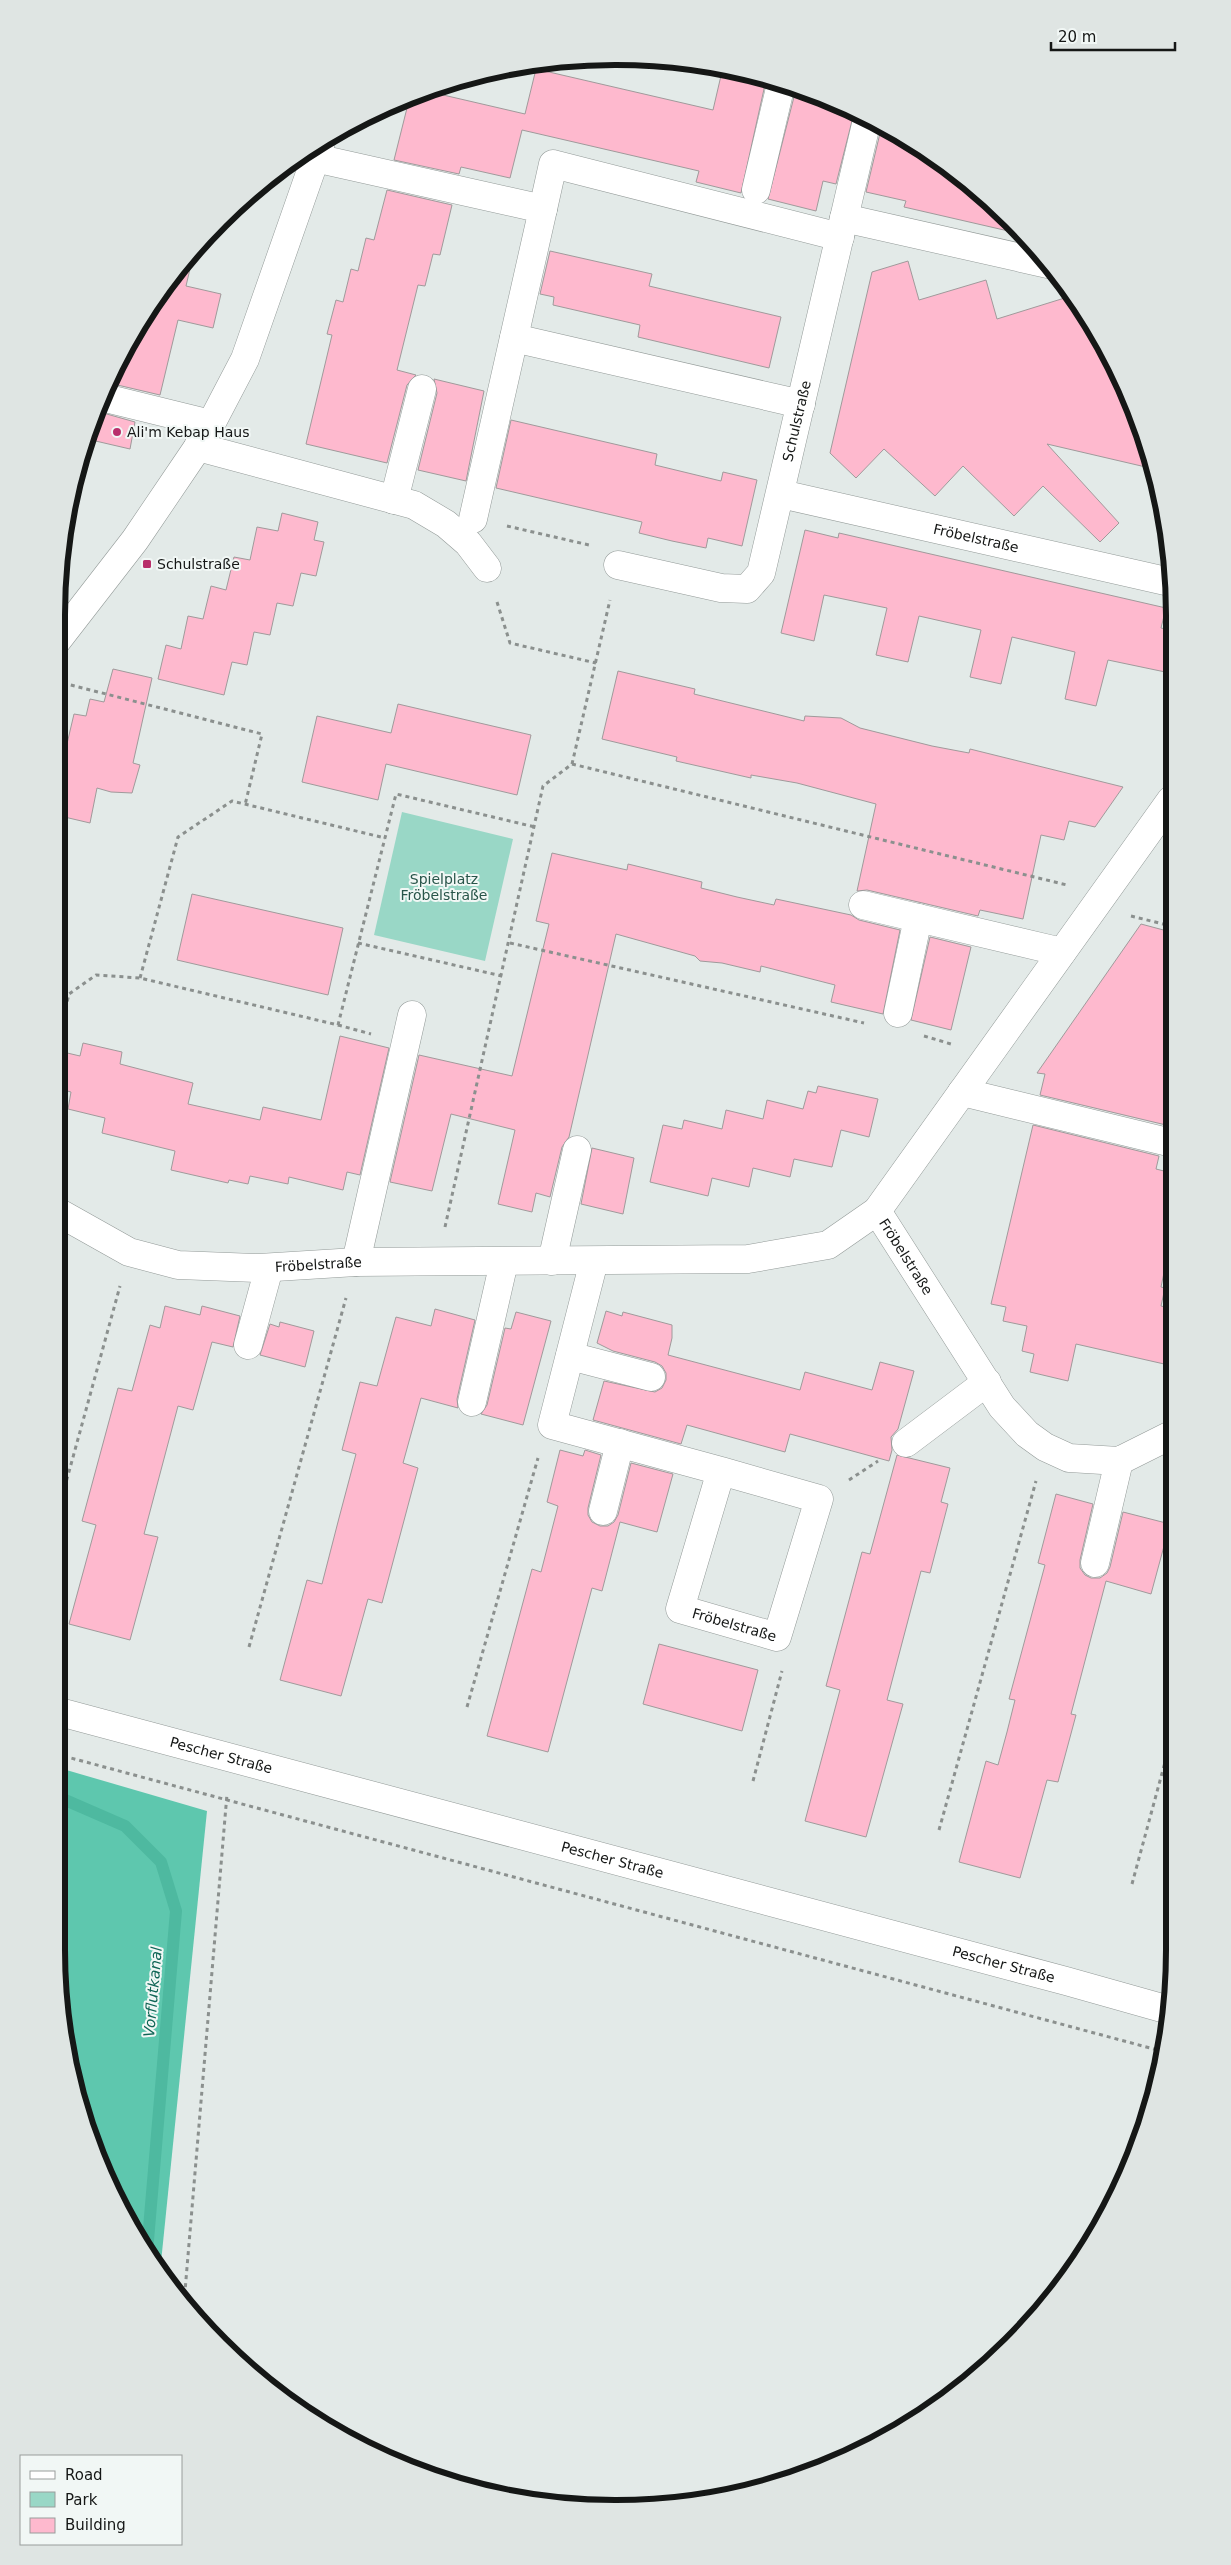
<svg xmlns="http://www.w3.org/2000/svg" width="1231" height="2565" font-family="'DejaVu Sans',sans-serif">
	<rect width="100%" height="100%" fill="#e3eae8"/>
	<!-- green -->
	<polygon fill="#99d7c6" points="402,812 513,839 485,961 374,935"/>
	<!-- forest -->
	<polygon fill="#5ec7ae" points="56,1767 207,1811 160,2272 131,2229 86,2130 67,2058 56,1949"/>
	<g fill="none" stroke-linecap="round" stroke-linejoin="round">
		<!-- stream -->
		<polyline stroke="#4eb9a0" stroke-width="12" points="56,1796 125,1826 161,1862 176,1911 147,2252"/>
	</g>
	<!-- building -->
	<g fill="#feb9ce" stroke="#a09a9b">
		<polygon points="723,67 766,80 741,193 696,182 699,171 522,130 510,178 461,167 459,174 394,160 410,96 426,91 525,114 536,69 713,110"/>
		<polygon points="796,89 830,99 854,113 836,184 823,181 816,211 768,199"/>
		<polygon points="881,129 956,172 1017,233 904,207 906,201 866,192"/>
		<polygon points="387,190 452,205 440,255 433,254 425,286 418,285 397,370 416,375 407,385 387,463 306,444 332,335 327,334 336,300 343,302 351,269 358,271 366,238 374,240"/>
		<polygon points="550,251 652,274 649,286 781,317 769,368 638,337 640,325 553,305 554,297 540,294"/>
		<polygon points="194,252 186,286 221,294 213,328 178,320 160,395 109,383 151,305"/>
		<polygon points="908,261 919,300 986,280 997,319 1071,296 1132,401 1150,468 1047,444 1119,523 1100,542 1043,486 1014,516 963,466 935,496 884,449 856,478 830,453 872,272"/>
		<polygon points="434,379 484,391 466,481 418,470 437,393"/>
		<polygon points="96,411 135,422 130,449 87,439"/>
		<polygon points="511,420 657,454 655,465 721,481 723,472 757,480 742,546 708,538 706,548 672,541 639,533 642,522 496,488"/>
		<polygon points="282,513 318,522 314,540 324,542 316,576 301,573 293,606 277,603 270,635 254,632 247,665 232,662 224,695 158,679 166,645 181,649 188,616 203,619 211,586 226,590 234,557 250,560 257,527 278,531"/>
		<polygon points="805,530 838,538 839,533 1166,608 1161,628 1170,630 1170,673 1108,660 1096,706 1065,699 1075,652 1012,637 1001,684 970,677 981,630 919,616 908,662 876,655 887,608 824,595 814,641 781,633"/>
		<polygon points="113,669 152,678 133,763 140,765 132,793 111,792 97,788 90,823 56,815 56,745 66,748 74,714 86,716 90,699 104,702"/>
		<polygon points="618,671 695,689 694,694 804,721 805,716 841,718 860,728 932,746 969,753 970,749 1123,787 1095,827 1069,821 1064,840 1041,835 1023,919 980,910 978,916 867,890 857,891 876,804 797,783 751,775 751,778 676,761 677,757 602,739"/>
		<polygon points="398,704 531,735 517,795 386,764 378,800 302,782 317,716 391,733"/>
		<polygon points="552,853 627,870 628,864 702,882 701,888 737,897 774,905 776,899 851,915 859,920 900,930 883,1014 831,1002 835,985 761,966 760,972 722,963 700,961 695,956 616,934 569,1137 562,1147 550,1197 536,1193 532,1212 498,1204 515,1130 451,1114 432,1191 390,1182 419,1055 512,1076 549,924 536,921"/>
		<polygon points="192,894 343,928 328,995 177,960"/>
		<polygon points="1141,924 1171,932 1172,1097 1166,1125 1040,1095 1045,1074 1037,1073"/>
		<polygon points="930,937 971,947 951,1030 911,1020"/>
		<polygon points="340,1036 389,1048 360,1175 347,1172 343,1190 289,1177 288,1184 250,1176 248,1184 229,1180 228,1183 171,1170 175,1151 102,1133 105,1118 68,1109 71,1092 56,1088 63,1052 80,1056 83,1043 122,1052 120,1064 193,1083 188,1104 260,1120 263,1107 321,1120"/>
		<polygon points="818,1086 878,1099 869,1137 841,1130 832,1167 794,1159 790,1177 753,1168 749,1187 712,1178 708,1196 650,1182 663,1125 682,1129 684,1120 722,1129 726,1110 763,1119 767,1100 803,1109 808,1091 816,1093"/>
		<polygon points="1033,1125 1159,1156 1156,1169 1172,1173 1172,1235 1161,1287 1165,1288 1161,1306 1173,1309 1173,1366 1076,1344 1068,1381 1030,1372 1034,1354 1022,1351 1027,1326 1003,1321 1006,1307 991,1304"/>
		<polygon points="592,1148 634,1158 623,1214 581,1204"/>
		<polygon points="165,1306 200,1315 202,1306 240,1316 233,1347 212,1342 193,1410 178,1406 144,1534 158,1537 130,1640 69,1624 96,1525 82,1521 118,1388 132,1391 150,1325 160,1328"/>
		<polygon points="435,1309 475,1320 457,1399 458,1408 421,1398 403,1463 418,1468 382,1603 368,1599 341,1696 280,1680 307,1580 322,1584 339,1518 356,1454 342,1450 360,1382 377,1386 396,1317 431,1326"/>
		<polygon points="606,1311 622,1316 623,1312 672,1325 672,1338 668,1355 800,1390 805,1372 872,1390 880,1362 914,1371 898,1429 891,1437 892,1450 889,1461 790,1434 785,1452 687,1425 681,1444 593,1420 604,1381 655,1392 662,1388 666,1380 666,1373 662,1366 655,1362 613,1351 597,1343"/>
		<polygon points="516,1312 551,1321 523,1425 481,1414 487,1405 505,1328 511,1329"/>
		<polygon points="280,1322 314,1331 305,1367 260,1355 270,1324 279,1327"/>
		<polygon points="560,1450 583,1456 585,1450 601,1455 588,1508 588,1515 592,1522 600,1526 608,1526 614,1522 618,1515 631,1463 673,1474 657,1532 620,1522 602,1591 592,1588 548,1752 487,1736 532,1569 541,1572 558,1506 547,1502"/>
		<polygon points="897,1455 950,1468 941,1502 948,1504 930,1573 921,1571 887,1700 903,1704 866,1837 805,1821 840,1690 826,1686 862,1552 870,1554"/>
		<polygon points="1056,1494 1093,1504 1080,1560 1080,1568 1085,1575 1091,1578 1100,1578 1107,1573 1110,1567 1123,1512 1170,1524 1151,1594 1106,1581 1071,1714 1076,1715 1058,1782 1047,1780 1020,1878 959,1862 986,1761 998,1765 1007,1732 1015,1700 1009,1699 1045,1565 1038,1563"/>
		<polygon points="659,1644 758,1670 742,1731 643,1704"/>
	</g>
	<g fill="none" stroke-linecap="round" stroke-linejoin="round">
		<!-- minor casing -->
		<g stroke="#939a98" stroke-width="29">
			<g id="minor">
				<polyline points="315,158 543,209 473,519"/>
				<polyline points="756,190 781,84"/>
				<polyline points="543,209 553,164 840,237"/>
				<polyline points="844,218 1048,264"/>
				<polyline points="514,338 801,404"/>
				<polyline points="101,397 211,424"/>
				<polyline points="198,447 414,505 446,524 468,543 487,568"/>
				<path id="s1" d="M781 494 1170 582"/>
				<polyline points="394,500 422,389"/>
				<path id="s2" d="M618 565 721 588 747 589 761 573 867 120"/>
				<polyline points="56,642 135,540 198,447 211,424 245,359 321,142"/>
				<polyline points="863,905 1062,952"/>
				<polyline points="898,1013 918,918"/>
				<polyline points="962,1092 1172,1143"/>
				<path id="s3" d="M56 1211 129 1252 178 1265 259 1268 356 1262 748 1259 828 1245 877 1211 1171 800"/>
				<path id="s4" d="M877 1211 1002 1407 1027 1434 1045 1447 1069 1458 1119 1461 1173 1434"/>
				<polyline points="552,1261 577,1150"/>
				<path id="s5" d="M594 1261 552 1425 721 1471 680 1609 777 1637 819 1499 721 1471"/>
				<polyline points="356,1262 412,1015"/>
				<polyline points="248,1345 269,1268"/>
				<polyline points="570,1356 651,1377"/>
				<polyline points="472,1402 504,1262"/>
				<polyline points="906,1443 987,1382"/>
				<polyline points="603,1511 620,1443"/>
				<polyline points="1095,1563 1119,1461"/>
				<path id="s6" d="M56 1711 1066 1981 1169 2010"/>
			</g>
		</g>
		<!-- path -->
		<g stroke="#8b908e" stroke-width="3" stroke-dasharray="4 4" stroke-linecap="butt">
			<polyline points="507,526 589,545"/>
			<polyline points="497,602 510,643 596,663"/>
			<polyline points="56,679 67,684 262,734 245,805"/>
			<polyline points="572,764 1067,885"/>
			<polyline points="1131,916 1171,926"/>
			<polyline points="358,943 502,976"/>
			<polyline points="510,943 864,1023"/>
			<polyline points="140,978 178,837 232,801 385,838"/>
			<polyline points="338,1025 371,1034"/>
			<polyline points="924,1036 951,1044"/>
			<polyline points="56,1048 69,994 96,975 140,978 338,1025 396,794 535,827"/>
			<polyline points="445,1227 543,786 572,764 610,600"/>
			<polyline points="849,1480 878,1461"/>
			<polyline points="56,1519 120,1286"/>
			<polyline points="249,1647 346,1298"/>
			<polyline points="467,1707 538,1458"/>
			<polyline points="56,1754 1165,2052"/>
			<polyline points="753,1781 782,1671"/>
			<polyline points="939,1830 1036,1481"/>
			<polyline points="1132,1884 1174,1729"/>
			<polyline points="184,2303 227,1794"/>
		</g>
		<!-- minor -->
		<use href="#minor" stroke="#fff" stroke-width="28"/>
	</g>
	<!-- markers -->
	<g fill="#b92f6b" stroke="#f1f7f5" stroke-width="2">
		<circle cx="117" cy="432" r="5"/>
		<rect x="142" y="559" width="10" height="10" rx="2.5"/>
	</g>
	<g text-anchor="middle" stroke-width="4" stroke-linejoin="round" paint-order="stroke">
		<!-- street labels -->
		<g font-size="14" fill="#151716" stroke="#f1f7f5">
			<text dy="5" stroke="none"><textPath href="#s2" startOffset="309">Schulstraße</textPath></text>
			<text dy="5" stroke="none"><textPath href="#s1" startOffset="200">Fröbelstraße</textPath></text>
			<text dy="5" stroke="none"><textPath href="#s4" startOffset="54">Fröbelstraße</textPath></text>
			<text dy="5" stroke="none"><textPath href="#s3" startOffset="275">Fröbelstraße</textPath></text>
			<text dy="5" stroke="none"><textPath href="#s5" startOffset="545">Fröbelstraße</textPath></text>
			<text dy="5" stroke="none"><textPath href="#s6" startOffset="171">Pescher Straße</textPath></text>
			<text dy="5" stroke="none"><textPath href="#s6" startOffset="576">Pescher Straße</textPath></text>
			<text dy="5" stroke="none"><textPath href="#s6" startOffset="981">Pescher Straße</textPath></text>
		</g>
		<!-- poi labels -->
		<g font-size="14" fill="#151716" stroke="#f1f7f5" text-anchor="start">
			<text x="127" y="437">Ali'm Kebap Haus</text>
			<text x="157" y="569">Schulstraße</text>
		</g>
		<!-- park labels -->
		<g font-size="14" fill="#28554a" stroke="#f1f7f5">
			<text x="444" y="884">Spielplatz<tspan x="444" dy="16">Fröbelstraße</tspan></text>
		</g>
		<!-- water labels -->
		<g font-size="15" font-style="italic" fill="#0f6555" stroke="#f1f7f5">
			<text transform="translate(153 1992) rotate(-85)" y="5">Vorflutkanal</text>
		</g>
	</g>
	<!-- crop -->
	<path d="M0 0H1231V2565H0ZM615 65H616A550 550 0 0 1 1166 615V1950A550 550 0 0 1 616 2500H615A550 550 0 0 1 65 1950V615A550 550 0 0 1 615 65Z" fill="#dfe5e3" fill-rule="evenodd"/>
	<path fill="none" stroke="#151716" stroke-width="6" d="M615 65H616A550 550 0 0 1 1166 615V1950A550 550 0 0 1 616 2500H615A550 550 0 0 1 65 1950V615A550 550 0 0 1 615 65Z"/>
	<!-- legend -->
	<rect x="20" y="2455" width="162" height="90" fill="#f1f7f5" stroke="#999d9c"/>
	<rect x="30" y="2471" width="25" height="8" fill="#ffffff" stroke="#999d9c"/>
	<text x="65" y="2480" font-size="15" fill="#151716">Road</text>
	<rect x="30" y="2492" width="25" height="15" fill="#99d7c6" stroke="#999d9c"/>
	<text x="65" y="2505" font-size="15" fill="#151716">Park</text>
	<rect x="30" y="2518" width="25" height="15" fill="#feb9ce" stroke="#999d9c"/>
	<text x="65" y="2530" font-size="15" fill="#151716">Building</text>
	<!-- scale -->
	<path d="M1051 42v8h124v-8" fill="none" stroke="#151716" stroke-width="2.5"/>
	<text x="1058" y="42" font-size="15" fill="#151716" stroke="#f1f7f5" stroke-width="4" paint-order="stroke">20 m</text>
</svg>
